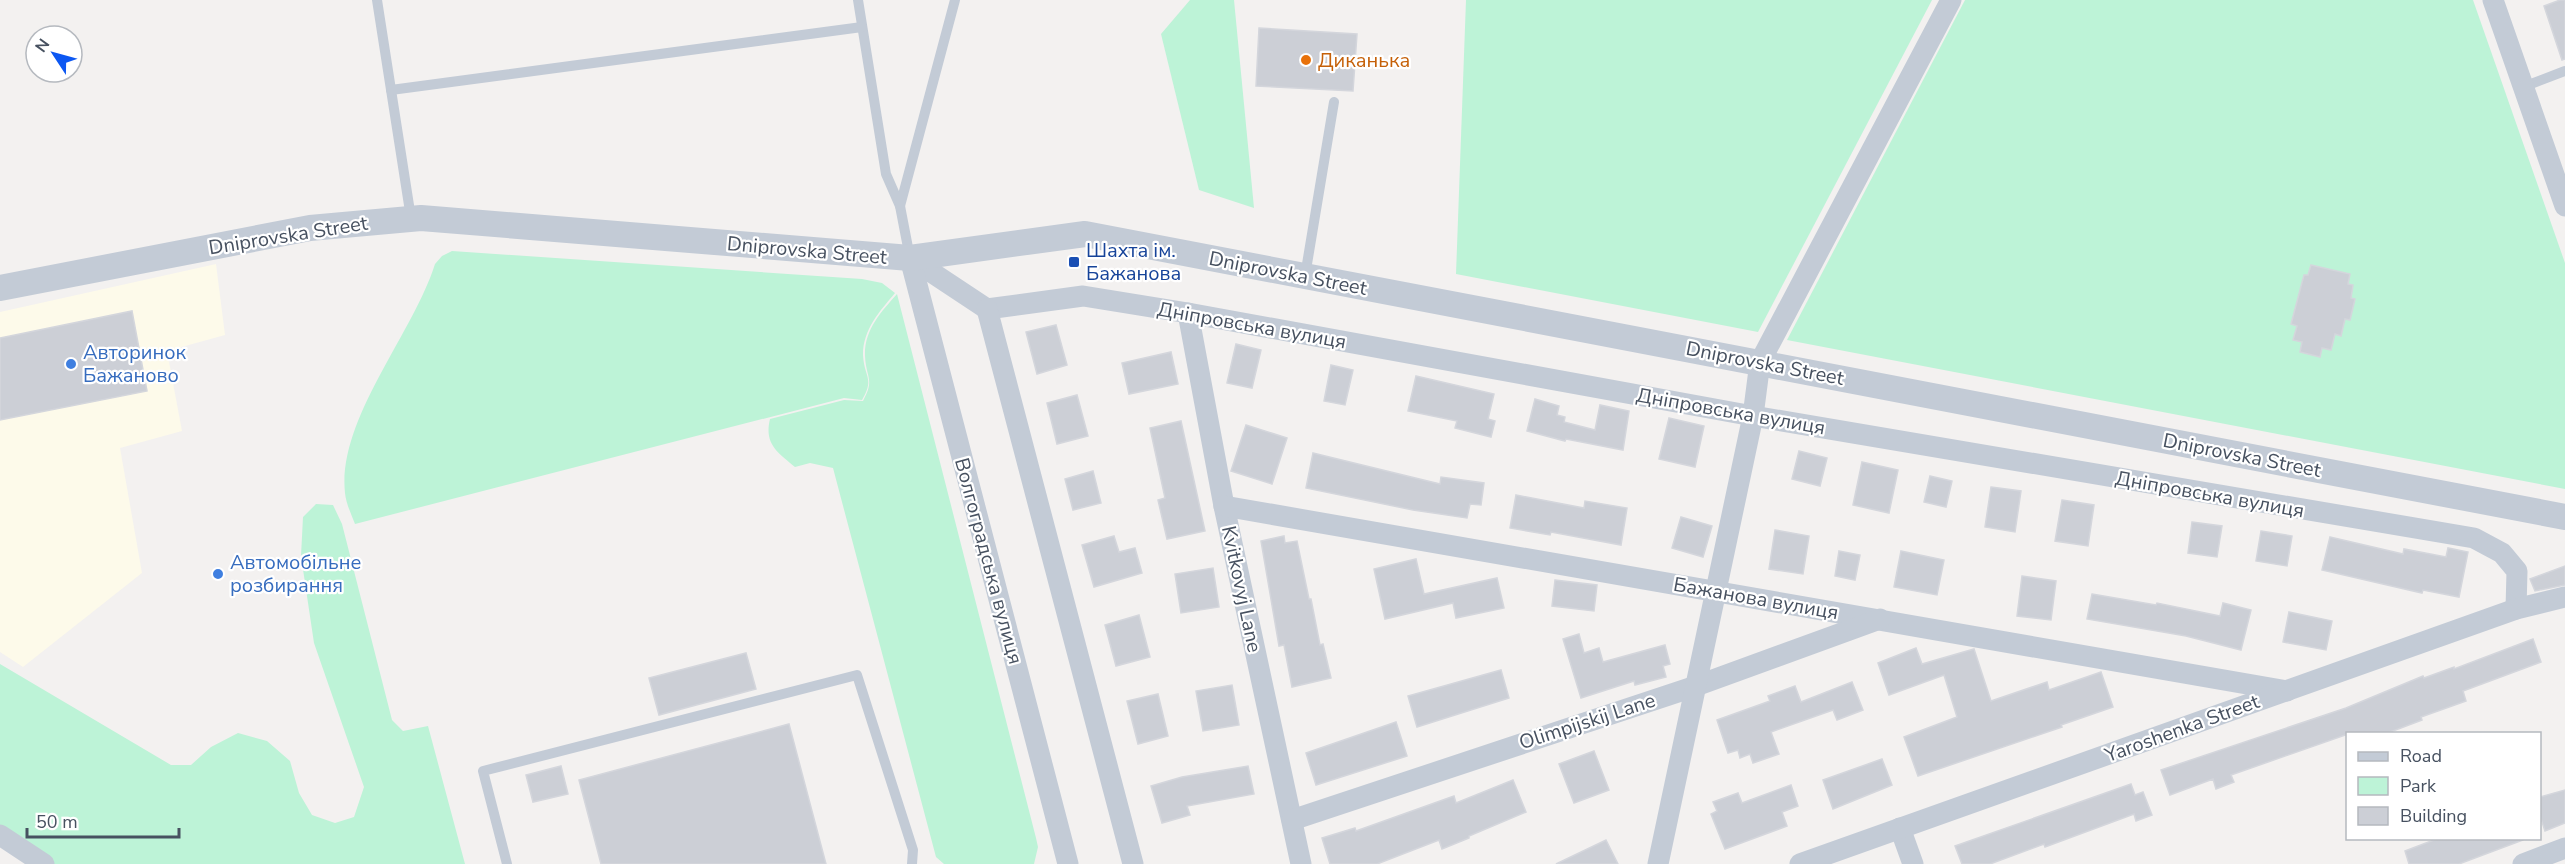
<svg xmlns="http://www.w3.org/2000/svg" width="2565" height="864" font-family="'Nunito Sans',sans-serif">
	<rect width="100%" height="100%" fill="#f3f1f0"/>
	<!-- commercial -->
	<polygon fill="#fdfaea" points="216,264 225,335 167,351 182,431 120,448 142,573 23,667 0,652 0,312"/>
	<!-- green -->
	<g fill="#bdf3d7">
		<polygon points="1190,0 1234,0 1254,208 1199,190 1161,34"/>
		<polygon points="1466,0 1932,0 1758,332 1456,274"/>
		<polygon points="1965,0 2473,0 2565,263 2565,489 1787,340"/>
		<path d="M452 251 862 279 882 283 895 293C880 311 863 329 863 355 864 377 875 378 862 400L844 398 355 524C351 514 346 503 345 493 337 420 413 334 435 264L442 256Z"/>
		<path d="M897 294 1036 838 1038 847 1034 864H944L936 857 833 468 810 463 795 467C777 452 764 444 770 419L844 400 863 401C875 379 866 378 865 356 864 330 881 312 897 294Z"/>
		<polygon points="316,504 333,505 342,524 392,720 403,731 428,726 465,864 52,864 0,829 0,664 171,765 191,765 211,747 238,733 267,741 290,761 299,793 312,815 335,823 354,817 364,787 314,643 301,556 303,517"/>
	</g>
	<!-- building -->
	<g fill="#cccfd6" stroke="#d4d6dc" stroke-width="1.5">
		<polygon points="2560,0 2565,0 2565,59 2562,60 2544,6"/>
		<polygon points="1259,28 1357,34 1353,91 1256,86"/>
		<polygon points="2311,265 2350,274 2348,284 2353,285 2351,298 2355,299 2350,320 2345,319 2341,336 2335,334 2331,350 2322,348 2320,357 2300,352 2302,342 2293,340 2297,326 2291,324 2304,275 2308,275"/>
		<polygon points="132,311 147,391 0,420 0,338"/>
		<polygon points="1056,325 1067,365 1037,374 1026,332"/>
		<polygon points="1236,344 1261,350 1252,388 1227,383"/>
		<polygon points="1171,352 1178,384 1129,394 1122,363"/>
		<polygon points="1331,365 1353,370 1345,405 1324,401"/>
		<polygon points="1416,376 1494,394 1488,419 1495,421 1491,437 1455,428 1457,421 1408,411"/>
		<polygon points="1077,395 1088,436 1057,444 1047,403"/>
		<polygon points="1535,399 1559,406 1557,415 1565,417 1564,422 1595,430 1600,405 1629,411 1623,450 1566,439 1565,441 1527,431"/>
		<polygon points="1669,418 1704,426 1695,467 1659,459"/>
		<polygon points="1181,421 1205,531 1167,539 1158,500 1165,498 1150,428"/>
		<polygon points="1246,425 1287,438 1272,484 1231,471"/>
		<polygon points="1799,451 1827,458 1820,486 1792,479"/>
		<polygon points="1313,453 1440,484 1441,477 1484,483 1481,505 1470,504 1467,518 1413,510 1306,488"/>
		<polygon points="1862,462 1898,470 1889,513 1853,505"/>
		<polygon points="1093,471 1101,503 1073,510 1065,479"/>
		<polygon points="1930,476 1952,481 1946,507 1924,502"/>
		<polygon points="1991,487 2021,491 2015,532 1985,527"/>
		<polygon points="1516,495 1584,508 1585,501 1627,508 1621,545 1551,532 1550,535 1510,528"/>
		<polygon points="2062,500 2094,505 2088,546 2055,541"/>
		<polygon points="1681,517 1712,526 1703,557 1672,548"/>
		<polygon points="2192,522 2222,526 2217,557 2188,553"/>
		<polygon points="1775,530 1809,536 1803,574 1769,569"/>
		<polygon points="2261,531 2292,536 2287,566 2256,561"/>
		<polygon points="1114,536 1119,552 1135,548 1142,573 1094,587 1082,545"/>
		<polygon points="1284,536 1285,543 1297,541 1309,599 1311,599 1320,645 1323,644 1331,678 1292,687 1284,645 1279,646 1261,541"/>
		<polygon points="2330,537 2403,554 2404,549 2446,557 2448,548 2468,552 2459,597 2423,590 2422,593 2322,570"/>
		<polygon points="1839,551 1860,555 1855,580 1835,576"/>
		<polygon points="1901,551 1944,560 1937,595 1894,587"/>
		<polygon points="1416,559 1424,594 1497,578 1504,608 1456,618 1453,603 1385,619 1374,569"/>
		<polygon points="2565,566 2565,585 2535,591 2530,579"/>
		<polygon points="1213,568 1219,607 1181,613 1175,574"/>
		<polygon points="2022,576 2056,581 2051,620 2017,616"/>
		<polygon points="1555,580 1597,585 1594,611 1552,606"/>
		<polygon points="2092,594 2156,605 2157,603 2220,616 2223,603 2251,610 2241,650 2186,636 2087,619"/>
		<polygon points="2289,612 2332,621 2326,650 2283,642"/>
		<polygon points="1139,615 1150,657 1116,666 1105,625"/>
		<polygon points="1579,634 1584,653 1599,648 1603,662 1665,645 1670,664 1663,666 1666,677 1635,685 1634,681 1581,698 1563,639"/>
		<polygon points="2533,639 2541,662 2463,691 2466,701 2421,717 2422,720 2385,734 2348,734 2231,775 2234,782 2216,789 2213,779 2170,795 2161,770 2346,708 2423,676 2424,678 2454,667 2454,669"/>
		<polygon points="1916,648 1922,664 1974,649 1991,701 2047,682 2049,690 2101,672 2113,707 2061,725 2062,727 1918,776 1904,737 1957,717 1944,675 1889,695 1878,663"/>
		<polygon points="746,653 756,689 659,715 649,678"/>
		<polygon points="1501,670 1509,698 1417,727 1408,696"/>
		<polygon points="1852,682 1863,710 1837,720 1833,710 1771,732 1779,754 1753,763 1750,754 1740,758 1738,750 1728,753 1717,720 1770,701 1768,696 1795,686 1801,702"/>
		<polygon points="1232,685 1239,725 1203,731 1196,691"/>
		<polygon points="1158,694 1168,736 1138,744 1127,701"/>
		<polygon points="1396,722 1407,756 1316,785 1306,753"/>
		<polygon points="789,724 826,864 601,864 579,780"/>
		<polygon points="1594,751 1609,790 1574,803 1559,764"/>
		<polygon points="1882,759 1892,785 1833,809 1823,780"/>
		<polygon points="561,766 568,794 533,802 526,775"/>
		<polygon points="1248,766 1254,794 1187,806 1190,815 1162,823 1151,786 1182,777"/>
		<polygon points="1513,780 1526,812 1469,836 1469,838 1442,849 1439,840 1377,864 1330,864 1322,838 1355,828 1356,831 1454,796 1456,803"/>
		<polygon points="2131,784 2135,795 2143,792 2152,815 2136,821 2134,814 2045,847 2044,844 1990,864 1962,864 1955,846"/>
		<polygon points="1791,785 1798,806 1782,812 1787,826 1725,849 1711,814 1717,811 1713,802 1738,793 1742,803"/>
		<polygon points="2565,790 2565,823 2545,831 2540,816 2540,797"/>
		<polygon points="2439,838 2523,838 2523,840 2459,864 2409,864 2405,851"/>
		<polygon points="1606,840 1618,864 1556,864"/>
	</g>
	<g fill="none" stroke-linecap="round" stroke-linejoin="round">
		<!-- service -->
		<g stroke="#c3cbd6" stroke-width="10">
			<polyline points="377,0 411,218"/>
			<polyline points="858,0 886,174 900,206 910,258"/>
			<polyline points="2523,87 2565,71"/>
			<polyline points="391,90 862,27"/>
			<polyline points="900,206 955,0"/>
			<polyline points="1305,276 1334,102"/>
			<polyline points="507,864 483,771 857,675 913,850 912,864"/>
		</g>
		<!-- minor -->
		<g stroke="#c3cbd6" stroke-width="21">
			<polyline points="2493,0 2565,206"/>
			<polyline points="910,258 987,309 1083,296 1188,313 1753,416 2474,538 2502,553 2517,571 2516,609"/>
			<polyline points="910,258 1068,864"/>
			<polyline points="987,309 1133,864"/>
			<polyline points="1188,313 1224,506 1301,864"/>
			<polyline points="1224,506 2287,691"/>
			<polyline points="1292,820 1696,686 1880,619"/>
			<polyline points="1900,828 1913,864"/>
			<polyline points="0,835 44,864"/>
			<polyline points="1658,864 1753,416 1760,362 1951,0"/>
			<polyline points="1800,864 2516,609 2565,597"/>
			<polyline points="2523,864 2565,848"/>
		</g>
		<!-- tertiary -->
		<polyline stroke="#c3cbd6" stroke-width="26" points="0,288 310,228 421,218 910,258 1085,234 2565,517"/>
	</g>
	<!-- markers -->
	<circle fill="#e8710a" stroke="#fff" stroke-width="2" cx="1306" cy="60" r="6"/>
	<rect fill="#1a4fb4" stroke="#fff" stroke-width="2" x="1068" y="256" width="12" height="12" rx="3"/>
	<g fill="#3f7fe0" stroke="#fff" stroke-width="2">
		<circle cx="71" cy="364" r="6"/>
		<circle cx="218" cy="574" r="6"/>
	</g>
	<g text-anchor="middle" stroke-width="4.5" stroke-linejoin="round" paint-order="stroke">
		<!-- food labels -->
		<g font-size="20" fill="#c56008" stroke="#fff" text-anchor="start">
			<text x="1318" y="67">Диканька</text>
		</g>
		<!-- street labels -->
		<g font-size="20" fill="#475160" stroke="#fff">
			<text transform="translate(288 235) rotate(-9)" y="7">Dniprovska Street</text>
			<text transform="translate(807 250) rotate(5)" y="7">Dniprovska Street</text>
			<text transform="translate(1288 273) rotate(11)" y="7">Dniprovska Street</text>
			<text transform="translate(1252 325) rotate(10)" y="7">Дніпровська вулиця</text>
			<text transform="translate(1765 363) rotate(11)" y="7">Dniprovska Street</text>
			<text transform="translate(1731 411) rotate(10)" y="7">Дніпровська вулиця</text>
			<text transform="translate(2242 455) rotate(11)" y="7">Dniprovska Street</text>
			<text transform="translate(2210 494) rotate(10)" y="7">Дніпровська вулиця</text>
			<text transform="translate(989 561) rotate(75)" y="7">Волгоградська вулиця</text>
			<text transform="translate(1242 589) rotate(78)" y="7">Kvitkovyj Lane</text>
			<text transform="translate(1756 598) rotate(10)" y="7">Бажанова вулиця</text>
			<text transform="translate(1587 721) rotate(-18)" y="7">Olimpijskij Lane</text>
			<text transform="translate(2182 728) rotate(-20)" y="7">Yaroshenka Street</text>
		</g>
		<!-- transit labels -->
		<g font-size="20" fill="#164399" stroke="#fff" text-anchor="start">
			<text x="1086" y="257">Шахта ім.<tspan x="1086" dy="23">Бажанова</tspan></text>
		</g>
		<!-- shop labels -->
		<g font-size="20" fill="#366cbe" stroke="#fff" text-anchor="start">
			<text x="83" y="359">Авторинок<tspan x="83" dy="23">Бажаново</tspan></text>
			<text x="230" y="569">Автомобільне<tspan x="230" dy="23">розбирання</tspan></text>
		</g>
	</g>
	<!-- legend -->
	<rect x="2346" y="732" width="195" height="108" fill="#ffffff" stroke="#b5b9bf" stroke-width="1.5"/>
	<rect x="2358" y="752" width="30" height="9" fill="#c3cbd6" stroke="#b5b9bf" stroke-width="1.5"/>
	<text x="2400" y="762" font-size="18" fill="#475160">Road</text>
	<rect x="2358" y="777" width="30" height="18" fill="#bdf3d7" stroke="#b5b9bf" stroke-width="1.5"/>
	<text x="2400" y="792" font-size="18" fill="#475160">Park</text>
	<rect x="2358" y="807" width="30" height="18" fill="#cccfd6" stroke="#b5b9bf" stroke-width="1.5"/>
	<text x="2400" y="822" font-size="18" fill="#475160">Building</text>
	<!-- north arrow -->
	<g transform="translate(54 54) rotate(306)"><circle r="28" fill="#ffffff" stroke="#b5b9bf" stroke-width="1.5"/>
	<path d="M0-4.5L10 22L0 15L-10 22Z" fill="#0c57f2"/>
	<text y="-9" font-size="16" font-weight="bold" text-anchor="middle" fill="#475160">N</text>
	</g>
	<!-- scale -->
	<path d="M27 828v9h152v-9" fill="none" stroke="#475160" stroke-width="3"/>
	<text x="36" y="828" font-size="18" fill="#475160" stroke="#ffffff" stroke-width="4.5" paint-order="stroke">50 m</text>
</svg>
